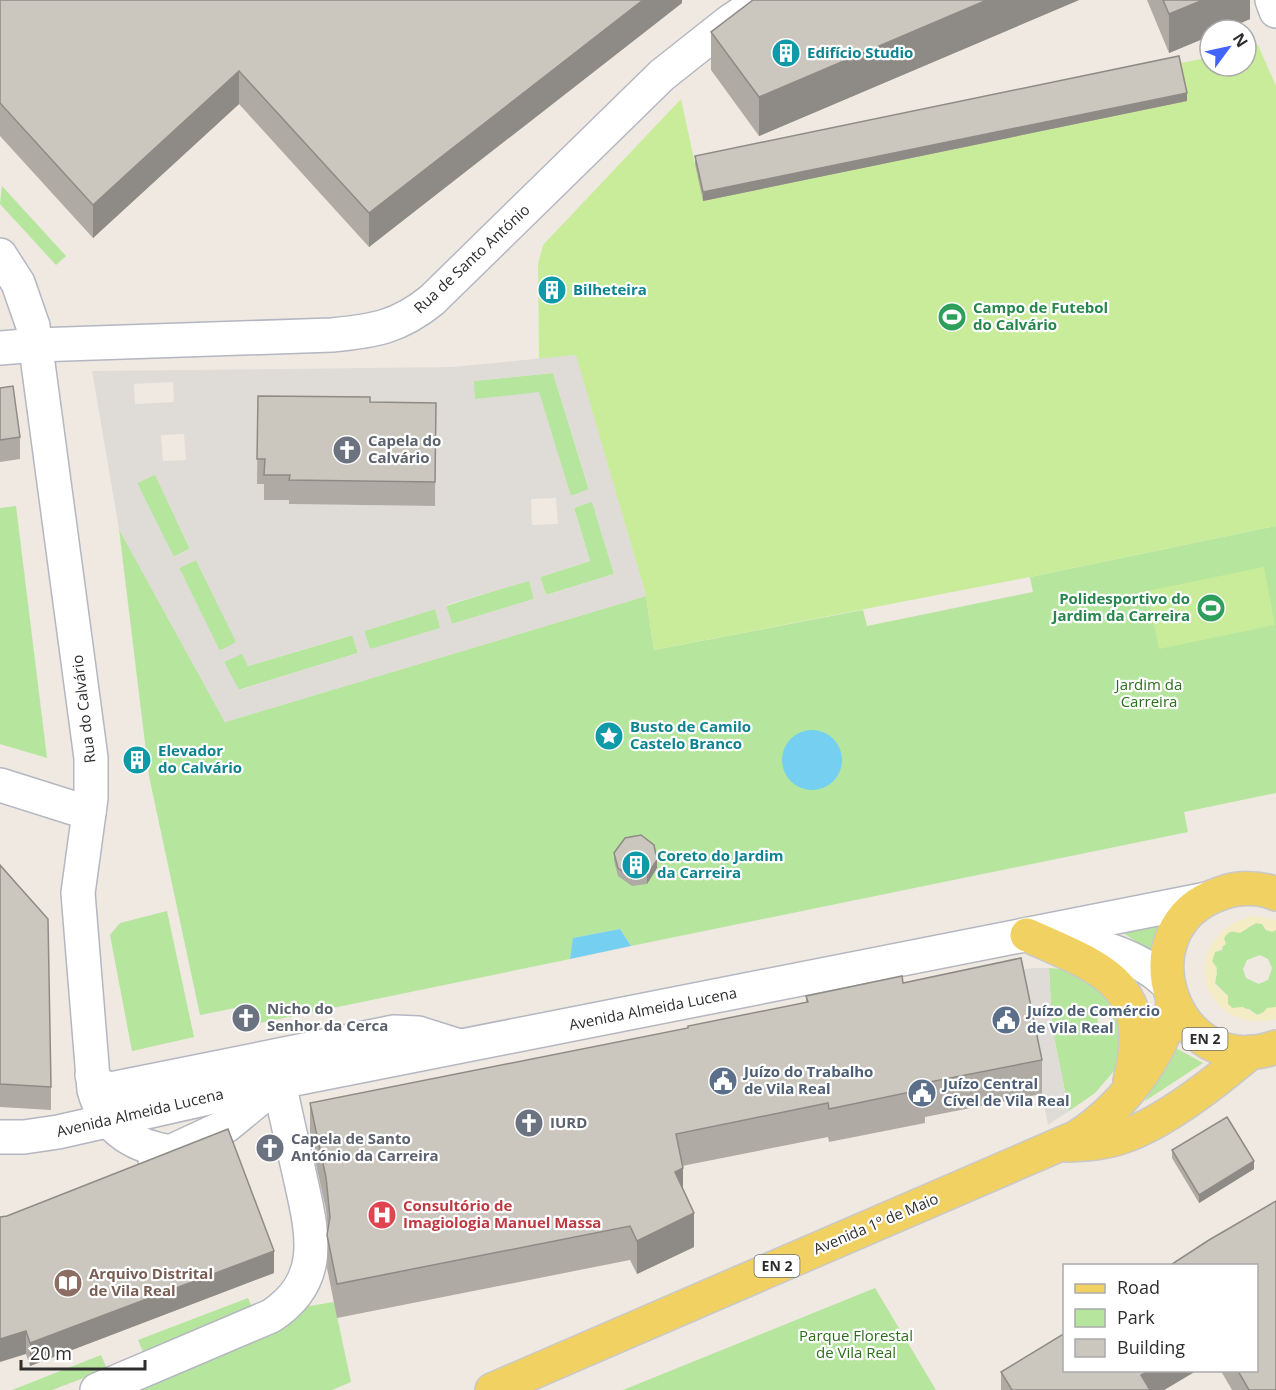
<svg xmlns="http://www.w3.org/2000/svg" width="1276" height="1390" font-family="'Open Sans',sans-serif">
	<rect width="100%" height="100%" fill="#efe9e1"/>
	<!-- green -->
	<g fill="#b6e59e" fill-rule="evenodd">
		<polygon points="2,186 66,256 56,265 0,204"/>
		<polygon points="553,373 589,490 570,496 539,393 475,400 473,381"/>
		<polygon points="155,474 190,549 173,557 137,483"/>
		<polygon points="592,501 614,574 546,595 540,577 590,561 574,508"/>
		<polygon points="16,506 47,758 0,744 0,508"/>
		<polygon points="1276,526 1276,793 1184,812 1188,832 631,946 620,929 574,938 570,959 255,1024 252,1010 237,1013 235,1008 200,1015 149,776 119,529 225,722 646,596 654,650 863,610 867,626 1033,592 1030,577"/>
		<polygon points="196,560 237,643 219,651 179,568"/>
		<polygon points="529,580 534,599 452,624 446,606"/>
		<polygon points="435,609 441,628 370,650 364,631"/>
		<polygon points="353,635 358,653 238,690 224,662 242,653 248,666"/>
		<polygon points="167,911 194,1037 132,1051 110,935 120,923"/>
		<polygon points="1160,919 1153,952 1112,926"/>
		<path d="M1256 923 1262 924 1266 930H1276V1007L1257 1015 1249 1009 1232 1008 1228 1004V996L1214 982 1217 974 1212 961 1215 952 1222 950 1225 934ZM1260 955 1268 959 1272 968 1268 980 1259 984 1246 978 1243 969 1247 960Z"/>
		<path d="M1049 968 1072 970 1107 994 1122 1024 1119 1061 1114 1071 1095 1093 1069 1111 1052 1027ZM1111 1010 1115 1026 1100 1031 1096 1014Z"/>
		<polygon points="1174,1047 1203,1063 1145,1101"/>
		<polygon points="875,1288 936,1390 623,1390"/>
		<polygon points="248,1298 254,1312 144,1354 138,1340"/>
		<polygon points="334,1302 351,1382 332,1390 128,1390 297,1308"/>
		<polygon points="101,1355 107,1369 52,1390 12,1390"/>
	</g>
	<!-- sand -->
	<path fill="#f3ecc5" d="M1252 916 1276 920V930L1272 932 1266 930 1262 924 1256 923 1240 933 1230 931 1224 938 1226 944 1215 952 1212 961 1217 968 1215 985 1228 996V1004L1232 1008 1243 1007 1257 1015 1262 1014 1267 1008 1276 1007V1019C1200 1036 1174 938 1252 916Z"/>
	<!-- pitch -->
	<g fill="#c9ec9a">
		<polygon points="1258,45 1276,86 1276,526 1030,577 654,650 646,596 575,355 539,360 538,264 543,245 681,99 695,164 1210,57 1210,66 1246,66 1246,48"/>
		<polygon points="1264,567 1275,625 1159,649 1147,591"/>
	</g>
	<!-- plaza -->
	<g fill="#dfdcd8" fill-rule="evenodd">
		<path d="M576 355 646 596 225 722 119 529 92 371 452 367ZM553 373 589 489 571 496 539 392 475 399 474 381ZM173 382 174 402 135 404 134 384ZM436 428 435 506 290 504V500L265 484 257 483ZM184 434 186 460 163 461 161 435ZM155 475 190 548 174 557 137 483ZM556 498 558 524 532 525 531 499ZM592 502 614 574 546 595 540 577 590 561 574 508ZM196 560 236 642 220 651 179 568ZM529 581 534 599 452 624 446 605ZM435 609 440 628 370 649 364 631ZM352 635 358 653 239 690 224 662 242 654 248 666Z"/>
		<polygon points="1033,968 1049,968 1052,1027 1069,1111 1048,1125 1017,970"/>
	</g>
	<!-- water -->
	<g fill="#75cff0">
		<circle cx="812" cy="760" r="30"/>
		<polygon points="620,929 631,946 570,959 573,938"/>
	</g>
	<g fill="none" stroke-linecap="round" stroke-linejoin="round">
		<!-- minor casing -->
		<g stroke="#b4b7c1" stroke-width="36">
			<g id="minor">
				<polyline points="1272,0 1276,11"/>
				<path d="M0 255 18 283 33 326 91 758V798L78 893 94 1090C105 1129 133 1146 171 1152"/>
				<path d="M0 348 36 345 332 335C374 331 399 327 432 300L662 75 729 22 762 0"/>
				<polyline points="0,785 89,813"/>
				<path d="M1050 938C1092 943 1135 953 1167 983"/>
				<polyline points="92,1075 98,1085 111,1089 394,1032 418,1033 456,1045"/>
				<polyline points="0,1137 24,1137 58,1132 279,1082 1207,899"/>
				<polyline points="155,1159 226,1126 276,1085"/>
				<path d="M97 1390 271 1316C328 1279 311 1228 299 1172 292 1142 285 1112 279 1082"/>
			</g>
		</g>
		<!-- primary casing -->
		<g stroke="#c9c9c9" stroke-width="36">
			<g id="primary">
				<path d="M1276 894C1260 887 1239 887 1222 893 1119 927 1174 1084 1276 1047"/>
				<path d="M1027 935C1103 969 1154 983 1130 1081"/>
				<path d="M1068 1145C1088 1144 1108 1143 1127 1135 1168 1120 1218 1080 1251 1052"/>
				<path d="M492 1390 1077 1137C1122 1108 1163 1056 1173 1003"/>
			</g>
		</g>
		<!-- minor -->
		<use href="#minor" stroke="#fff" stroke-width="33"/>
		<!-- primary -->
		<use href="#primary" stroke="#f2d163" stroke-width="33"/>
	</g>
	<!-- wall -->
	<g fill="#afaba4">
		<polygon points="0,0 682,0 682,3 369,247 239,104 93,238 0,136"/>
		<polygon points="753,0 1079,0 759,136 711,70 711,32"/>
		<polygon points="1147,0 1250,0 1250,19 1169,53"/>
		<polygon points="1187,101 703,201 695,164 695,156"/>
		<polygon points="0,388 20,437 20,459 0,462"/>
		<polygon points="258,396 370,402 436,403 435,506 289,504 289,500 264,500 264,484 257,484"/>
		<polygon points="614,853 657,868 647,884 632,886 618,876 614,861"/>
		<polygon points="0,865 51,1087 51,1110 0,1107"/>
		<polygon points="903,983 1042,1060 1042,1094 925,1117 925,1123 829,1142 828,1137 682,1166 683,1189 694,1247 637,1274 630,1260 337,1318 327,1268 328,1230 326,1210 310,1137 310,1103 688,1028 806,1002 806,996"/>
		<polygon points="1172,1150 1254,1169 1199,1203 1172,1158"/>
		<polygon points="0,1217 274,1273 30,1366 26,1354"/>
		<polygon points="1065,1371 1196,1371 1164,1390 1001,1390 1001,1372"/>
		<polygon points="1221,1371 1257,1371 1276,1390 1232,1390"/>
	</g>
	<!-- shaded-wall -->
	<g fill="#8e8b86">
		<polygon points="643,0 682,0 682,3 369,247 369,213"/>
		<polygon points="987,0 1079,0 759,136 759,97"/>
		<polygon points="1203,0 1250,0 1250,19 1225,30 1210,30 1210,36 1169,53 1169,14"/>
		<polygon points="239,71 239,104 93,238 93,205"/>
		<polygon points="1187,93 1187,101 703,201 703,192"/>
		<polygon points="657,860 657,868 647,884 647,875"/>
		<polygon points="1254,1161 1254,1169 1199,1203 1199,1195"/>
		<polygon points="683,1168 683,1202 675,1172"/>
		<polygon points="694,1213 694,1247 637,1274 637,1241"/>
		<polygon points="274,1251 274,1273 30,1366 30,1343"/>
		<polygon points="26,1331 26,1354 0,1362 0,1339"/>
		<polygon points="1149,1371 1196,1371 1164,1390 1141,1390 1141,1375"/>
	</g>
	<!-- building -->
	<g fill="#cbc7bf" stroke="#8e8b86" stroke-width="1.5">
		<polygon points="0,0 643,0 369,213 239,71 93,205 0,103"/>
		<polygon points="753,0 987,0 759,97 711,32"/>
		<polygon points="1163,0 1203,0 1169,14"/>
		<polygon points="1179,56 1187,93 703,192 695,156"/>
		<polygon points="13,386 20,437 0,440 0,388"/>
		<polygon points="258,396 370,397 370,402 436,403 435,482 289,480 290,475 264,475 265,459 257,459"/>
		<polygon points="641,835 654,845 657,860 647,875 632,878 618,868 614,853 625,838"/>
		<polygon points="0,865 48,919 51,1087 0,1084"/>
		<polygon points="1021,958 1042,1060 924,1083 925,1089 829,1109 828,1103 676,1134 683,1168 675,1172 694,1213 637,1241 630,1226 337,1284 327,1235 330,1217 326,1177 310,1103 688,1028 688,1026 808,1002 806,996 902,976 903,983"/>
		<polygon points="1227,1117 1254,1161 1199,1195 1172,1150"/>
		<polygon points="228,1129 274,1251 30,1343 26,1331 0,1339 0,1217 7,1216"/>
		<polygon points="1276,1201 1276,1390 1249,1390 1238,1371 1257,1371 1257,1266 1169,1266 1209,1240"/>
		<polygon points="1065,1333 1065,1371 1149,1371 1141,1375 1150,1390 1012,1390 1001,1372"/>
	</g>
	<!-- icons -->
	<defs>
		<g id="building-disc" transform="scale(1.5)"><circle r="9.5" fill="#0f9aa8" stroke="#fff"/><path d="M-4-6H4V6H1V3H-1V6H-4ZM-2.5-4.3h1.7v1.8h-1.7ZM.8-4.3h1.7v1.8H.8ZM-2.5-1h1.7V.8h-1.7ZM.8-1h1.7V.8H.8Z" fill="#fff"/></g>
		<g id="stadium-disc" transform="scale(1.5)"><circle r="9.5" fill="#2e9e5b" stroke="#fff"/><path d="M0-5a6.5 5 0 1 0 0 10a6.5 5 0 1 0 0-10ZM-3.5-1.8h7v3.6h-7Z" fill="#fff"/></g>
		<g id="church-disc" transform="scale(1.5)"><circle r="9.5" fill="#6b7280" stroke="#fff"/><path d="M-1.2-6h2.4v3.5h3.3v2.4h-3.3V6h-2.4V-.1h-3.3v-2.4h3.3Z" fill="#fff"/></g>
		<g id="sight-disc" transform="scale(1.5)"><circle r="9.5" fill="#0f9aa8" stroke="#fff"/><path d="M0-6L1.8-2.2L6-1.7L2.9 1.2L3.7 5.4L0 3.3L-3.7 5.4L-2.9 1.2L-6-1.7L-1.8-2.2Z" fill="#fff"/></g>
		<g id="civic-disc" transform="scale(1.5)"><circle r="9.5" fill="#5c6f8a" stroke="#fff"/><path d="M-.6-6.5H3V-4.5H.6V-3L4-1V1h2V6H-6V1h2V-1L-.6-3ZM-1.2 2.5V6h2.4V2.5Z" fill="#fff"/></g>
		<g id="hospital-disc" transform="scale(1.5)"><circle r="9.5" fill="#e0444e" stroke="#fff"/><path d="M-5-5h3v3.5h4V-5h3V5h-3V1.5h-4V5h-3Z" fill="#fff"/></g>
		<g id="library-disc" transform="scale(1.5)"><circle r="9.5" fill="#8d6e63" stroke="#fff"/><path d="M-6-4Q-3-5.5-.7-3.5V5Q-3 3-6 4ZM6-4Q3-5.5 .7-3.5V5Q3 3 6 4Z" fill="#fff"/></g>
	</defs>
	<g fill-rule="evenodd">
		<use href="#building-disc" x="786" y="53"/>
		<use href="#building-disc" x="552" y="290"/>
		<use href="#stadium-disc" x="952" y="317"/>
		<use href="#church-disc" x="347" y="450"/>
		<use href="#stadium-disc" x="1211" y="608"/>
		<use href="#sight-disc" x="609" y="736"/>
		<use href="#building-disc" x="137" y="760"/>
		<use href="#building-disc" x="636" y="865"/>
		<use href="#church-disc" x="246" y="1018"/>
		<use href="#civic-disc" x="1006" y="1020"/>
		<use href="#civic-disc" x="723" y="1081"/>
		<use href="#civic-disc" x="922" y="1093"/>
		<use href="#church-disc" x="529" y="1123"/>
		<use href="#church-disc" x="270" y="1148"/>
		<use href="#hospital-disc" x="382" y="1215"/>
		<use href="#library-disc" x="68" y="1283"/>
	</g>
	<g text-anchor="middle" stroke-width="4.5" stroke-linejoin="round" paint-order="stroke">
		<!-- shield labels -->
		<g fill="#fff" stroke="#6d6d6d" stroke-width="1.5">
			<rect x="1182.5" y="1028" width="45" height="22" rx="4.5"/>
			<rect x="754.5" y="1255" width="45" height="22" rx="4.5"/>
		</g>
		<g font-size="14" font-weight="bold" fill="#2e2e2e">
			<text x="1205" y="1044">EN 2</text>
			<text x="777" y="1271">EN 2</text>
		</g>
		<!-- culture labels -->
		<g font-size="15" font-weight="bold" fill="#0d838f" stroke="#fff" text-anchor="start">
			<text x="807" y="58">Edifício Studio</text>
			<text x="573" y="295">Bilheteira</text>
			<text x="630" y="732">Busto de Camilo<tspan x="630" dy="17">Castelo Branco</tspan></text>
			<text x="158" y="756">Elevador<tspan x="158" dy="17">do Calvário</tspan></text>
			<text x="657" y="861">Coreto do Jardim<tspan x="657" dy="17">da Carreira</tspan></text>
		</g>
		<!-- street labels -->
		<g font-size="15" fill="#2e2e2e" stroke="#fff">
			<text transform="translate(472 259) rotate(-43)" y="5">Rua de Santo António</text>
			<text transform="translate(84 709) rotate(-97)" y="5">Rua do Calvário</text>
			<text transform="translate(653 1009) rotate(-11)" y="5">Avenida Almeida Lucena</text>
			<text transform="translate(140 1113) rotate(-13)" y="5">Avenida Almeida Lucena</text>
			<text transform="translate(876 1224) rotate(-23)" y="5">Avenida 1º de Maio</text>
		</g>
		<!-- leisure labels -->
		<g font-size="15" font-weight="bold" fill="#27864d" stroke="#fff" text-anchor="start">
			<text x="973" y="313">Campo de Futebol<tspan x="973" dy="17">do Calvário</tspan></text>
			<text x="1190" y="604" text-anchor="end">Polidesportivo do<tspan x="1190" dy="17">Jardim da Carreira</tspan></text>
		</g>
		<!-- worship labels -->
		<g font-size="15" font-weight="bold" fill="#5b616d" stroke="#fff" text-anchor="start">
			<text x="368" y="446">Capela do<tspan x="368" dy="17">Calvário</tspan></text>
			<text x="267" y="1014">Nicho do<tspan x="267" dy="17">Senhor da Cerca</tspan></text>
			<text x="550" y="1128">IURD</text>
			<text x="291" y="1144">Capela de Santo<tspan x="291" dy="17">António da Carreira</tspan></text>
		</g>
		<!-- park labels -->
		<g font-size="15" fill="#2c6e1b" stroke="#fff">
			<text x="1149" y="690">Jardim da<tspan x="1149" dy="17">Carreira</tspan></text>
			<text x="856" y="1341">Parque Florestal<tspan x="856" dy="17">de Vila Real</tspan></text>
		</g>
		<!-- service labels -->
		<g font-size="15" font-weight="bold" fill="#4e5e75" stroke="#fff" text-anchor="start">
			<text x="1027" y="1016">Juízo de Comércio<tspan x="1027" dy="17">de Vila Real</tspan></text>
			<text x="744" y="1077">Juízo do Trabalho<tspan x="744" dy="17">de Vila Real</tspan></text>
			<text x="943" y="1089">Juízo Central<tspan x="943" dy="17">Cível de Vila Real</tspan></text>
		</g>
		<!-- health labels -->
		<g font-size="15" font-weight="bold" fill="#be3a42" stroke="#fff" text-anchor="start">
			<text x="403" y="1211">Consultório de<tspan x="403" dy="17">Imagiologia Manuel Massa</tspan></text>
		</g>
		<!-- education labels -->
		<g font-size="15" font-weight="bold" fill="#785e54" stroke="#fff" text-anchor="start">
			<text x="89" y="1279">Arquivo Distrital<tspan x="89" dy="17">de Vila Real</tspan></text>
		</g>
	</g>
	<!-- legend -->
	<rect x="1063" y="1264" width="195" height="108" fill="#ffffff" stroke="#ababab" stroke-width="1.5"/>
	<rect x="1075" y="1284" width="30" height="9" fill="#f2d163" stroke="#ababab" stroke-width="1.5"/>
	<text x="1117" y="1294" font-size="18" fill="#2e2e2e">Road</text>
	<rect x="1075" y="1309" width="30" height="18" fill="#b6e59e" stroke="#ababab" stroke-width="1.5"/>
	<text x="1117" y="1324" font-size="18" fill="#2e2e2e">Park</text>
	<rect x="1075" y="1339" width="30" height="18" fill="#cbc7bf" stroke="#ababab" stroke-width="1.5"/>
	<text x="1117" y="1354" font-size="18" fill="#2e2e2e">Building</text>
	<!-- north arrow -->
	<g transform="translate(1228 48) rotate(57)"><circle r="28" fill="#ffffff" stroke="#ababab" stroke-width="1.5"/>
	<path d="M0-4.5L10 22L0 15L-10 22Z" fill="#4264fb"/>
	<text y="-9" font-size="16" font-weight="bold" text-anchor="middle" fill="#2e2e2e">N</text>
	</g>
	<!-- scale -->
	<path d="M21 1360v9h124v-9" fill="none" stroke="#2e2e2e" stroke-width="3"/>
	<text x="30" y="1360" font-size="18" fill="#2e2e2e" stroke="#ffffff" stroke-width="4.5" paint-order="stroke">20 m</text>
</svg>
